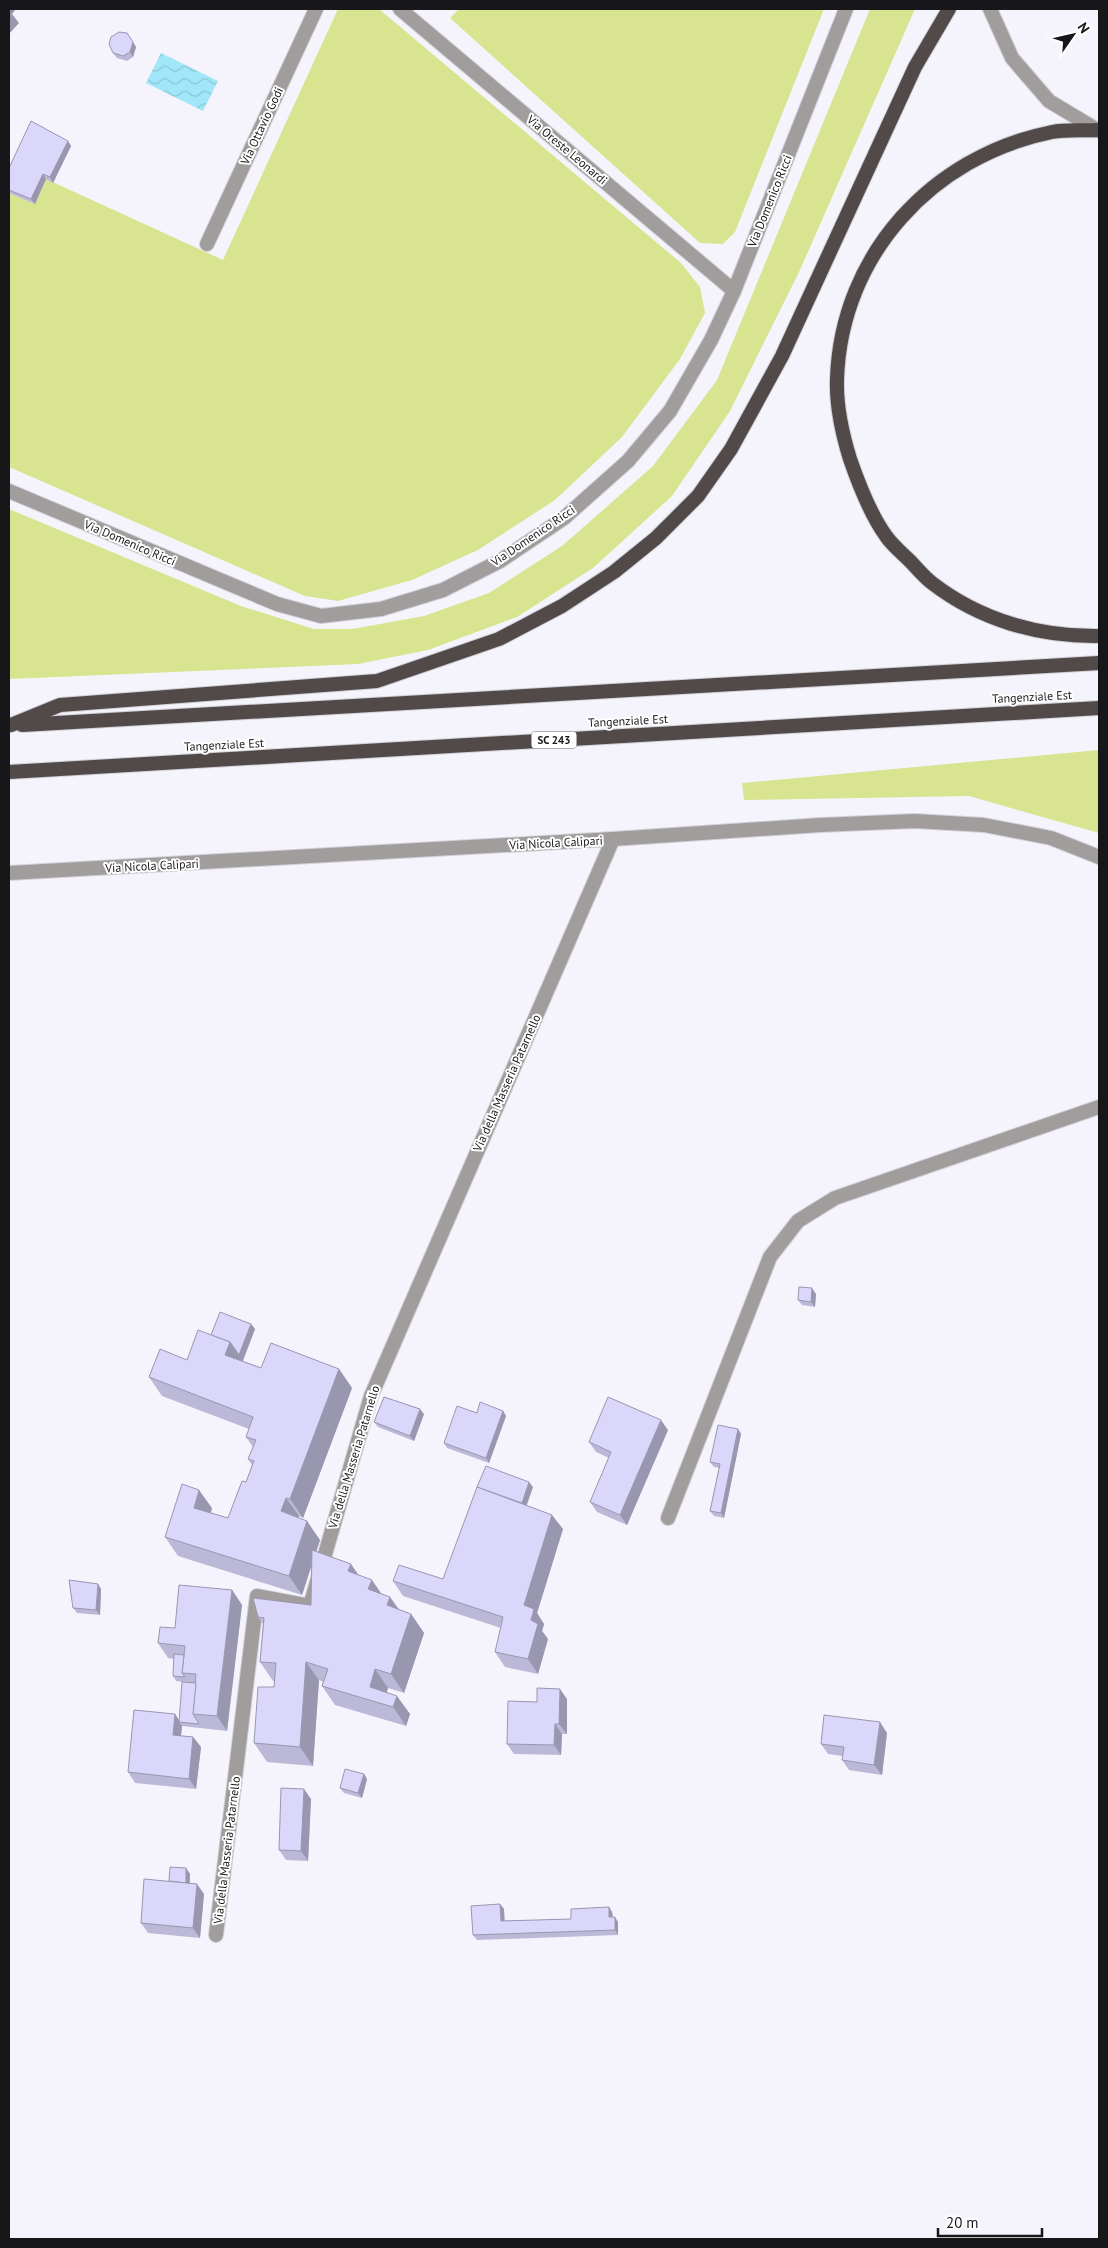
<svg xmlns="http://www.w3.org/2000/svg" width="1108" height="2248" font-family="'PT Sans',sans-serif">
	<defs>
		<pattern id="water-waves" width="16" height="10" patternUnits="userSpaceOnUse" patternTransform="scale(1.25)"><rect width="16" height="10" fill="#a2e6f9"/><path d="M0 5q4-4 8 0t8 0" fill="none" stroke="#8bc5d5"/></pattern>
	</defs>
	<rect width="100%" height="100%" fill="#f5f4fd"/>
	<!-- grass -->
	<g fill="#d8e490">
		<polygon points="338,9 379,9 681,263 700,287 705,313 680,359 622,437 555,500 478,550 412,580 338,601 305,596 9,467 9,193 35,204 46,179 223,260"/>
		<polygon points="459,9 824,9 735,232 723,244 700,243 450,18"/>
		<polygon points="870,9 915,9 800,270 730,411 672,496 593,568 517,617 428,650 358,664 9,679 9,509 241,606 314,629 352,629 424,616 489,593 562,546 653,466 717,380"/>
		<polygon points="1099,750 1099,833 969,796 744,800 742,783"/>
	</g>
	<!-- water -->
	<polygon fill="url(#water-waves)" points="161,53 218,81 203,111 146,83"/>
	<g fill="none" stroke-linecap="round" stroke-linejoin="round">
		<!-- service casing -->
		<g stroke="#d1d1d9" stroke-width="16">
			<polyline id="service" points="668,1518 770,1257 798,1221 835,1198 1099,1107"/>
		</g>
		<!-- minor casing -->
		<g stroke="#d1d1d9" stroke-width="16">
			<g id="minor">
				<polyline points="400,9 734,291"/>
				<polyline points="207,244 316,9"/>
				<polyline points="9,491 277,604 321,616 381,609 443,590 500,561 564,518 628,461 670,411 711,340 734,291 846,9"/>
				<polyline points="9,873 613,839 820,825 915,821 984,825 1051,838 1099,857"/>
				<polyline points="216,1935 257,1596 310,1606 371,1396 613,839"/>
			</g>
		</g>
		<!-- tertiary casing -->
		<g stroke="#d1d1d9" stroke-width="16">
			<polyline id="tertiary" points="990,9 1012,58 1049,101 1099,131"/>
		</g>
		<!-- trunk casing -->
		<g stroke="#d1d1d9" stroke-width="16">
			<g id="trunk">
				<path d="M1097 130C1083 131 1067 129 1052 132 932 156 841 255 837 379 836 406 842 433 850 459 859 485 870 514 886 536 892 545 901 552 909 560 916 567 923 576 932 583 980 620 1039 637 1099 636"/>
				<polyline points="11,725 60,705 377,681 499,639 562,606 614,572 656,538 698,496 731,449 782,356 915,67 949,9"/>
				<polyline points="22,725 1099,663"/>
				<polyline points="9,772 1099,708"/>
			</g>
		</g>
		<!-- service -->
		<use href="#service" stroke="#a29d9d" stroke-width="14"/>
		<!-- minor -->
		<use href="#minor" stroke="#a29d9d" stroke-width="14"/>
		<!-- tertiary -->
		<use href="#tertiary" stroke="#a29d9d" stroke-width="14"/>
		<!-- trunk -->
		<use href="#trunk" stroke="#524a48" stroke-width="14"/>
	</g>
	<!-- wall -->
	<g fill="#bbb9d7">
		<polygon points="127,33 136,47 133,57 127,61 117,58 113,53"/>
		<polygon points="68,141 71,146 53,183 46,179 35,204 9,193 9,168"/>
		<polygon points="816,1294 815,1307 802,1305 798,1300"/>
		<polygon points="251,1324 255,1329 243,1361 261,1368 339,1369 352,1388 303,1518 299,1516 298,1518 320,1540 316,1552 359,1575 398,1609 411,1614 424,1633 404,1693 388,1688 387,1692 410,1714 406,1726 335,1705 322,1686 323,1682 319,1680 313,1766 267,1762 254,1743 274,1687 274,1681 273,1681 260,1662 263,1624 258,1617 311,1605 311,1566 302,1595 178,1556 165,1537 212,1508 211,1513 228,1518 246,1482 252,1465 248,1459 253,1447 246,1437 249,1429 162,1396 149,1377 187,1360 211,1335"/>
		<polygon points="503,1411 506,1416 489,1463 447,1448 444,1443 477,1413"/>
		<polygon points="424,1414 414,1441 378,1427 374,1422"/>
		<polygon points="738,1429 741,1434 724,1518 714,1516 710,1511 719,1468 714,1467 710,1462"/>
		<polygon points="668,1430 627,1525 597,1512 590,1502 609,1458 596,1452 589,1442"/>
		<polygon points="533,1487 527,1505 563,1529 537,1613 544,1624 542,1631 548,1639 538,1674 505,1667 495,1652 501,1628 403,1596 393,1581 443,1579"/>
		<polygon points="98,1584 101,1589 100,1615 77,1613 73,1608"/>
		<polygon points="232,1590 242,1605 227,1731 182,1726 181,1736 193,1737 201,1747 196,1789 135,1783 128,1772 175,1714 179,1720 189,1683 176,1681 173,1676 174,1659 168,1658 158,1643 175,1628"/>
		<polygon points="567,1699 567,1734 562,1734 561,1755 514,1754 507,1744 537,1702"/>
		<polygon points="887,1733 882,1775 849,1770 842,1760 843,1756 828,1754 821,1744"/>
		<polygon points="364,1774 367,1779 362,1798 344,1793 340,1788"/>
		<polygon points="311,1799 308,1861 286,1860 279,1850"/>
		<polygon points="186,1868 190,1874 190,1883 204,1894 200,1938 148,1933 141,1923 169,1881"/>
		<polygon points="500,1904 504,1909 504,1921 571,1919 609,1907 612,1912 613,1917 618,1922 618,1935 477,1940 473,1935"/>
	</g>
	<!-- shaded-wall -->
	<g fill="#9996af">
		<polygon points="9,9 16,9 12,14 19,23 9,34"/>
		<polygon points="133,42 136,47 133,57 130,52"/>
		<polygon points="68,141 71,146 53,183 50,177"/>
		<polygon points="43,174 46,179 35,204 31,199"/>
		<polygon points="812,1288 816,1294 815,1307 811,1302"/>
		<polygon points="251,1324 255,1329 238,1373 225,1355 230,1342"/>
		<polygon points="339,1369 352,1388 303,1518 290,1499"/>
		<polygon points="420,1409 424,1414 414,1441 410,1436"/>
		<polygon points="503,1411 506,1416 489,1463 486,1458"/>
		<polygon points="661,1420 668,1430 627,1525 620,1515"/>
		<polygon points="738,1429 741,1434 724,1518 721,1513"/>
		<polygon points="529,1482 533,1487 523,1514 520,1509"/>
		<polygon points="199,1490 212,1508 207,1527 194,1508"/>
		<polygon points="286,1498 299,1516 294,1530 281,1511"/>
		<polygon points="552,1515 563,1529 537,1613 544,1624 542,1631 548,1639 538,1674 528,1659 531,1620 524,1605"/>
		<polygon points="307,1521 320,1540 302,1595 289,1576"/>
		<polygon points="351,1564 364,1583 348,1571"/>
		<polygon points="372,1580 385,1599 368,1589"/>
		<polygon points="98,1584 101,1589 100,1615 96,1610"/>
		<polygon points="232,1590 242,1605 227,1731 217,1716"/>
		<polygon points="390,1597 403,1615 387,1605"/>
		<polygon points="411,1614 424,1633 404,1693 391,1674"/>
		<polygon points="306,1662 319,1680 313,1766 300,1747"/>
		<polygon points="375,1669 388,1688 383,1704 370,1687"/>
		<polygon points="560,1689 567,1699 567,1734 559,1724"/>
		<polygon points="397,1696 410,1714 406,1726 393,1707"/>
		<polygon points="175,1714 180,1722 179,1722 182,1726 180,1745 173,1735"/>
		<polygon points="880,1722 887,1733 882,1775 874,1765"/>
		<polygon points="555,1724 562,1734 561,1755 554,1745"/>
		<polygon points="193,1737 201,1747 196,1789 189,1779"/>
		<polygon points="364,1774 367,1779 362,1798 358,1793"/>
		<polygon points="304,1789 311,1799 308,1861 301,1851"/>
		<polygon points="186,1868 190,1874 189,1893 186,1888"/>
		<polygon points="197,1884 204,1894 200,1938 193,1928"/>
		<polygon points="500,1904 504,1909 505,1926 501,1921"/>
		<polygon points="609,1907 612,1912 613,1922 609,1917"/>
		<polygon points="615,1917 618,1922 618,1935 615,1930"/>
	</g>
	<!-- building -->
	<g fill="#dad7fa" stroke="#9996af">
		<polygon points="119,32 127,33 133,42 130,52 123,56 113,53 109,44 111,37"/>
		<polygon points="31,121 68,141 50,177 43,174 31,199 9,190 9,168"/>
		<polygon points="799,1287 812,1288 811,1302 798,1300"/>
		<polygon points="220,1312 251,1324 239,1355 230,1342 211,1335"/>
		<polygon points="198,1330 230,1342 225,1355 261,1368 271,1343 339,1369 290,1499 286,1498 281,1511 307,1521 289,1576 165,1537 182,1484 199,1490 194,1508 228,1518 242,1481 246,1482 254,1461 248,1459 256,1440 246,1437 253,1417 149,1377 160,1349 187,1360"/>
		<polygon points="384,1397 420,1409 410,1436 374,1422"/>
		<polygon points="608,1397 661,1420 620,1515 590,1502 611,1452 589,1442"/>
		<polygon points="480,1402 503,1411 486,1458 444,1443 457,1406 477,1413"/>
		<polygon points="718,1425 738,1429 721,1513 710,1511 720,1464 710,1462"/>
		<polygon points="486,1466 529,1482 522,1503 477,1487"/>
		<polygon points="477,1487 552,1515 524,1605 534,1609 531,1620 538,1624 528,1659 495,1652 503,1617 393,1581 399,1565 443,1579"/>
		<polygon points="312,1550 351,1564 348,1571 372,1580 368,1589 390,1597 387,1605 411,1614 391,1674 375,1669 370,1687 397,1696 393,1707 322,1686 328,1669 306,1662 300,1747 254,1743 258,1687 274,1687 276,1663 260,1662 264,1618 258,1617 253,1598 311,1605"/>
		<polygon points="69,1580 98,1584 96,1610 73,1608"/>
		<polygon points="179,1585 232,1590 217,1716 193,1714 196,1674 182,1673 185,1646 158,1643 160,1627 175,1628"/>
		<polygon points="174,1654 184,1655 182,1673 185,1677 173,1676"/>
		<polygon points="182,1682 196,1683 193,1714 199,1724 179,1722"/>
		<polygon points="537,1688 560,1689 559,1724 555,1724 554,1745 507,1744 508,1701 537,1702"/>
		<polygon points="134,1710 175,1714 173,1735 193,1737 189,1779 128,1772"/>
		<polygon points="824,1715 880,1722 874,1765 842,1760 844,1747 821,1744"/>
		<polygon points="345,1769 364,1774 358,1793 340,1788"/>
		<polygon points="281,1788 304,1789 301,1851 279,1850"/>
		<polygon points="170,1867 186,1868 186,1883 169,1881"/>
		<polygon points="144,1879 197,1884 193,1928 141,1923"/>
		<polygon points="500,1904 501,1921 571,1919 571,1909 609,1907 609,1917 615,1917 615,1930 473,1935 471,1906"/>
	</g>
	<g text-anchor="middle" stroke-width="4" stroke-linejoin="round" paint-order="stroke">
		<!-- shield labels -->
		<rect fill="#fff" stroke="#5d5d5f" stroke-width="1" x="531.5" y="731.5" width="45" height="17" rx="4"/>
		<g font-size="11" font-weight="bold" fill="#17171a">
			<text x="554" y="744">SC 243</text>
		</g>
		<!-- street labels -->
		<g font-size="12" fill="#17171a" stroke="#fff">
			<text transform="translate(262 126) rotate(-65)" y="4">Via Ottavio Godi</text>
			<text transform="translate(567 150) rotate(40)" y="4">Via Oreste Leonardi</text>
			<text transform="translate(770 201) rotate(-68)" y="4">Via Domenico Ricci</text>
			<text transform="translate(533 536) rotate(-34)" y="4">Via Domenico Ricci</text>
			<text transform="translate(130 543) rotate(23)" y="4">Via Domenico Ricci</text>
			<text transform="translate(1032 697) rotate(-3)" y="4">Tangenziale Est</text>
			<text transform="translate(628 721) rotate(-3)" y="4">Tangenziale Est</text>
			<text transform="translate(224 745) rotate(-3)" y="4">Tangenziale Est</text>
			<text transform="translate(556 843) rotate(-3)" y="4">Via Nicola Calipari</text>
			<text transform="translate(152 866) rotate(-3)" y="4">Via Nicola Calipari</text>
			<text transform="translate(507 1083) rotate(-66)" y="4">Via della Masseria Patarnello</text>
			<text transform="translate(354 1457) rotate(-73)" y="4">Via della Masseria Patarnello</text>
			<text transform="translate(227 1850) rotate(-83)" y="4">Via della Masseria Patarnello</text>
		</g>
	</g>
	<!-- border -->
	<rect width="1108" height="2248" fill="none" stroke="#17171a" stroke-width="20"/>
	<!-- north arrow -->
	<g transform="translate(1073 35) rotate(56)" stroke="#ffffff" stroke-width="4" paint-order="stroke">
	<path d="M0-4L9 19L0 12L-9 19Z" fill="#17171a"/>
	<text y="-8" font-size="14" font-weight="bold" text-anchor="middle" fill="#17171a">N</text>
	</g>
	<!-- scale -->
	<path d="M938 2228v8h104v-8" fill="none" stroke="#17171a" stroke-width="2.5"/>
	<text x="946" y="2228" font-size="15" fill="#17171a" stroke="#ffffff" stroke-width="4" paint-order="stroke">20 m</text>
</svg>
